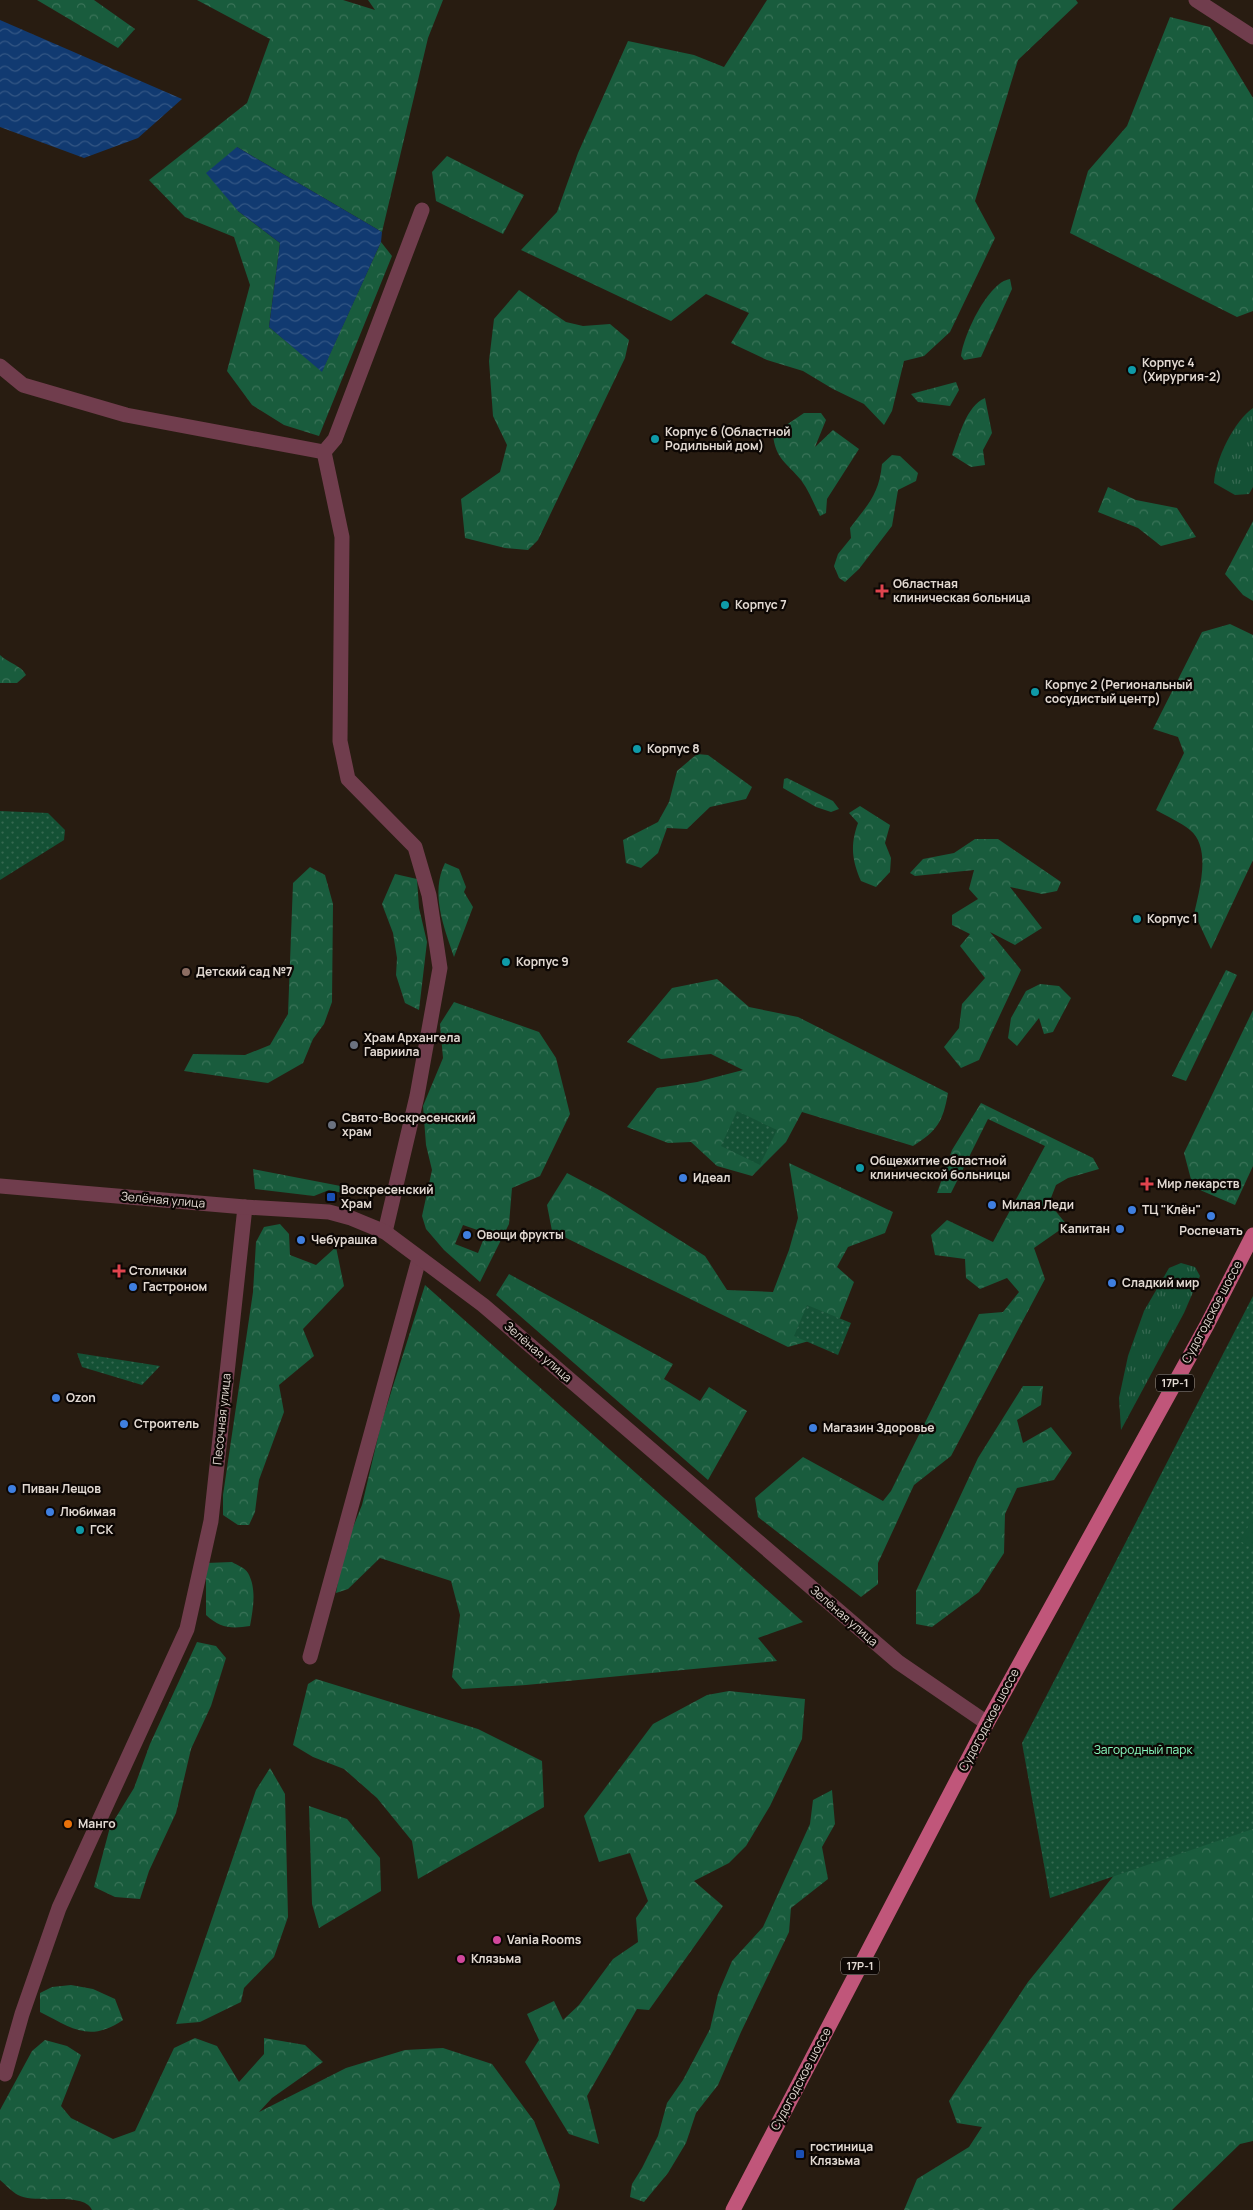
<svg xmlns="http://www.w3.org/2000/svg" width="1253" height="2210" font-family="Manrope,sans-serif">
	<defs>
		<pattern id="grass-tufts" width="24" height="20" patternUnits="userSpaceOnUse" patternTransform="scale(1.25)"><rect width="24" height="20" fill="#145135"/><path d="M3 7l-1-3M5 7V3M7 7l1-3M15 17l-1-3M17 17v-4M19 17l1-3" fill="none" stroke="#366951"/></pattern>
		<pattern id="forest-crowns" width="20" height="18" patternUnits="userSpaceOnUse" patternTransform="scale(1.25)"><rect width="20" height="18" fill="#195c3d"/><path d="M2 6a3 3 0 1 1 6 0M12 15a3 3 0 1 1 6 0" fill="none" stroke="#3a7358"/></pattern>
		<pattern id="park-dots" width="8" height="8" patternUnits="userSpaceOnUse" patternTransform="scale(1.25)"><rect width="8" height="8" fill="#145135"/><path d="M2 2h.1M6 6h.1" fill="none" stroke="#366951" stroke-width="1.8" stroke-linecap="round"/></pattern>
		<pattern id="water-waves" width="16" height="10" patternUnits="userSpaceOnUse" patternTransform="scale(1.25)"><rect width="16" height="10" fill="#113a71"/><path d="M0 5q4-4 8 0t8 0" fill="none" stroke="#335684"/></pattern>
	</defs>
	<rect width="100%" height="100%" fill="#281c11"/>
	<!-- grass -->
	<g fill="url(#grass-tufts)">
		<path d="M1253 408V487L1249 494 1235 495 1214 483C1215 460 1234 421 1253 408Z"/>
		<polygon points="1181,1263 1195,1267 1200,1276 1184,1313 1121,1430 1119,1398 1128,1356 1144,1311 1169,1268"/>
	</g>
	<!-- forest -->
	<g fill="url(#forest-crowns)" fill-rule="evenodd">
		<polygon points="37,0 94,0 135,29 118,48"/>
		<polygon points="197,0 343,0 375,10 368,0 443,0 428,38 382,232 237,147 238,211 280,243 269,327 322,371 381,242 392,256 319,436 284,425 252,405 227,371 250,285 234,237 185,217 149,180 247,103 270,39"/>
		<polygon points="767,0 1076,0 1078,3 1018,60 975,201 995,238 950,332 924,356 904,361 892,411 884,425 864,404 833,389 803,371 767,360 731,343 749,313 706,294 671,321 521,250 557,212 578,153 628,41 694,55 724,67"/>
		<polygon points="1170,17 1210,27 1253,98 1253,311 1237,317 1070,233 1088,171 1127,126"/>
		<polygon points="447,156 524,195 503,234 436,201 432,172"/>
		<path d="M1010 279 1012 289 981 357 964 360 961 356C963 336 988 282 1010 279Z"/>
		<polygon points="519,290 566,322 583,326 610,324 629,340 625,358 538,540 528,550 505,548 465,538 461,499 500,472 507,445 493,416 489,361 494,319"/>
		<polygon points="956,382 959,390 950,406 918,402 911,394"/>
		<path d="M985 398 992 433 983 450 985 465 971 467 952 455C959 437 966 406 985 398Z"/>
		<path d="M804 413H821L826 420 815 447 833 430 859 449 827 499 826 513 820 516C814 504 809 491 801 480 787 463 775 459 773 434Z"/>
		<path d="M892 455 900 456 918 473 916 481 898 490 892 526 859 569 845 582 839 578 834 566 838 554 851 538 850 528C868 504 879 495 882 464Z"/>
		<polygon points="1108,487 1136,500 1177,508 1196,537 1161,546 1138,528 1098,512"/>
		<polygon points="1253,521 1253,601 1243,595 1225,574"/>
		<path d="M1230 624 1253 635V860L1211 949 1197 919H1193C1198 894 1213 849 1190 830 1180 822 1166 816 1156 810L1184 753 1178 737 1153 729 1202 632Z"/>
		<path d="M0 655C8 663 21 665 26 675L17 683H0Z"/>
		<polygon points="697,754 708,755 752,787 746,799 710,807 687,829 667,828 658,853 641,868 626,863 623,840 658,822 669,802 677,771"/>
		<polygon points="787,778 833,801 839,809 831,812 816,807 783,788 784,779"/>
		<path d="M860 806 890 825 885 843 891 858 890 872 876 887 861 881C852 860 850 845 858 823L849 813Z"/>
		<polygon points="975,839 998,839 1061,882 1057,891 1042,894 1010,887 1042,928 1015,945 990,932 1021,970 979,1060 961,1068 944,1047 959,1028 962,1004 985,978 960,946 970,934 952,925 952,915 978,899 969,889 974,870 915,876 910,873 923,859 954,853"/>
		<path d="M445 863 459 869 466 887 464 892 473 907 454 957C444 927 430 893 445 863Z"/>
		<polygon points="310,867 325,875 333,904 332,1002 324,1024 313,1039 303,1063 268,1083 184,1071 193,1054 245,1055 270,1045 288,1014 293,883"/>
		<polygon points="395,874 417,879 419,908 427,942 419,1010 405,1003 396,975 397,958 393,933 382,904"/>
		<polygon points="1226,970 1237,975 1186,1081 1172,1076"/>
		<path d="M717 979 749 1007 798 1017 948 1093C943 1122 937 1131 913 1146L802 1112 786 1142 752 1176 717 1166 691 1142 668 1143 627 1127 657 1088 697 1082 743 1070 711 1054 661 1059 627 1042 672 988Z"/>
		<polygon points="1040,984 1059,986 1071,998 1053,1032 1044,1034 1039,1018 1017,1046 1008,1038 1011,1018 1026,991"/>
		<path d="M454 1002 539 1032 556 1058 570 1114 540 1176 512 1188 509 1224 480 1282 444 1250 426 1229 422 1216 432 1170 426 1145 423 1106 443 1058 440 1024ZM463 1225 486 1233 478 1253 455 1244Z"/>
		<polygon points="1253,1010 1253,1166 1235,1205 1193,1187 1184,1153"/>
		<polygon points="981,1103 1093,1158 1099,1169 1068,1178 1056,1185 1049,1203 1067,1225 1034,1248 1045,1279 951,1456 914,1485 878,1563 878,1584 861,1597 758,1517 755,1498 803,1457 883,1501 891,1491 979,1314 1003,1312 1019,1292 1007,1278 980,1289 966,1278 965,1259 935,1255 931,1235 947,1220 993,1242 1045,1146 988,1119 951,1193 937,1193 952,1150"/>
		<polygon points="789,1163 893,1212 885,1233 848,1247 837,1267 854,1282 840,1318 823,1337 788,1347 552,1231 547,1205 567,1173 605,1193 705,1256 727,1290 773,1292 789,1250 798,1218"/>
		<polygon points="253,1169 356,1189 347,1194 329,1190 314,1196 255,1189"/>
		<polygon points="280,1224 289,1234 290,1255 316,1265 336,1247 344,1286 303,1329 314,1356 279,1385 284,1412 259,1480 255,1512 249,1525 238,1525 223,1515 223,1495 253,1292 256,1242 264,1227"/>
		<polygon points="509,1274 673,1364 664,1379 700,1401 709,1387 747,1411 708,1480 496,1295"/>
		<polygon points="425,1285 803,1622 758,1638 777,1661 526,1685 462,1689 452,1677 460,1615 451,1581 380,1558 348,1589 336,1593 343,1552 362,1505 381,1424"/>
		<polygon points="1023,1386 1043,1386 1041,1405 1017,1420 1023,1443 1051,1427 1072,1453 1054,1480 1017,1488 1005,1514 1004,1553 979,1592 932,1627 916,1624 916,1591 978,1458"/>
		<path d="M232 1562C237 1565 245 1568 248 1573 257 1589 253 1609 250 1626 231 1629 220 1628 206 1615V1563Z"/>
		<polygon points="1253,1633 1253,2141 1240,2144 1172,2210 904,2210 917,2179 969,2147 982,2127 957,2123 949,2101 1028,1982 1128,1858"/>
		<polygon points="197,1642 216,1646 226,1658 211,1706 191,1749 176,1813 149,1871 140,1899 115,1897 94,1887 110,1827 134,1788 150,1744"/>
		<polygon points="316,1679 478,1729 542,1761 544,1807 418,1879 412,1841 377,1798 344,1769 313,1757 293,1745 308,1684"/>
		<polygon points="729,1691 805,1699 802,1739 770,1806 746,1846 729,1863 694,1881 723,1906 649,2010 637,2009 587,2096 599,2144 569,2134 525,2062 539,2040 527,2014 554,2001 563,2020 579,2005 613,1959 638,1942 636,1918 648,1901 630,1853 599,1862 584,1816 653,1724 707,1695"/>
		<polygon points="270,1768 285,1794 288,1917 274,1957 244,1988 241,2002 200,2022 176,2024 256,1790"/>
		<polygon points="832,1790 835,1824 822,1847 828,1879 791,1908 789,1932 741,2032 718,2085 696,2113 686,2143 668,2173 644,2202 630,2197 632,2184 642,2168 658,2136 667,2103 683,2080 710,2029 718,1994 732,1961 763,1927 810,1824 813,1800"/>
		<polygon points="309,1806 347,1819 380,1858 381,1891 319,1928 312,1904"/>
		<path d="M71 1985 93 1989 115 1999 123 2020C89 2043 72 2028 40 2012V1993L52 1987Z"/>
		<path d="M195 2038 217 2046 239 2082 264 2054V2038L305 2045 323 2062 272 2098 259 2112 346 2068 405 2050 443 2048 492 2064 534 2121 560 2185 556 2205 553 2210H92C83 2191 37 2205 18 2195 12 2192 6 2185 0 2180V2110L32 2051 45 2040 67 2046 81 2055 61 2106 71 2118 113 2139 135 2131 174 2048Z"/>
	</g>
	<!-- park -->
	<g fill="url(#park-dots)">
		<polygon points="0,811 48,813 65,830 64,840 0,880"/>
		<polygon points="737,1111 777,1130 760,1165 721,1146"/>
		<polygon points="1253,1296 1253,1829 1050,1898 1022,1743"/>
		<polygon points="807,1305 851,1323 838,1355 794,1336"/>
		<polygon points="77,1353 160,1366 142,1385 82,1367"/>
	</g>
	<!-- pitch -->
	<polygon fill="#145135" points="1253,1518 1253,1548 1240,1541"/>
	<!-- water -->
	<g fill="url(#water-waves)">
		<polygon points="0,20 182,99 138,138 84,158 0,127"/>
		<polygon points="237,147 382,232 381,242 322,372 269,327 280,243 238,211 206,173"/>
	</g>
	<g fill="none" stroke-linecap="round" stroke-linejoin="round">
		<!-- minor -->
		<g stroke="#703d4d" stroke-width="15">
			<polyline points="1196,0 1253,37"/>
			<polyline points="0,366 23,385 126,415 324,452"/>
			<polyline points="385,1232 417,1096 440,968 429,895 415,847 348,779 340,741 342,537 324,452 335,439 422,210"/>
			<polyline points="310,1657 419,1259"/>
			<polyline points="5,2074 22,2014 59,1908 187,1629 211,1521 245,1207"/>
		</g>
		<!-- tertiary -->
		<polyline stroke="#703d4d" stroke-width="15" points="0,1186 245,1207 329,1212 351,1218 385,1232 483,1305 898,1662 987,1723"/>
		<!-- primary -->
		<polyline stroke="#c0567a" stroke-width="15" points="733,2210 987,1723 1207,1325 1253,1235"/>
	</g>
	<!-- markers -->
	<g fill="#0f9aa8" stroke="#0d0704" stroke-width="2">
		<circle cx="1132" cy="370" r="5"/>
		<circle cx="655" cy="439" r="5"/>
		<circle cx="725" cy="605" r="5"/>
		<circle cx="1035" cy="692" r="5"/>
		<circle cx="637" cy="749" r="5"/>
		<circle cx="1137" cy="919" r="5"/>
		<circle cx="506" cy="962" r="5"/>
		<circle cx="860" cy="1168" r="5"/>
		<circle cx="80" cy="1530" r="5"/>
	</g>
	<g fill="#e0444e" stroke="#0d0704" stroke-width="2">
		<path d="M879.5 583.5h5v5h5v5h-5v5h-5v-5h-5v-5h5z"/>
		<path d="M1144.5 1176.5h5v5h5v5h-5v5h-5v-5h-5v-5h5z"/>
		<path d="M116.5 1263.5h5v5h5v5h-5v5h-5v-5h-5v-5h5z"/>
	</g>
	<circle fill="#8d6e63" stroke="#0d0704" stroke-width="2" cx="186" cy="972" r="5"/>
	<g fill="#6b7280" stroke="#0d0704" stroke-width="2">
		<circle cx="354" cy="1045" r="5"/>
		<circle cx="332" cy="1125" r="5"/>
	</g>
	<g fill="#3f7fe0" stroke="#0d0704" stroke-width="2">
		<circle cx="683" cy="1178" r="5"/>
		<circle cx="992" cy="1205" r="5"/>
		<circle cx="1132" cy="1210" r="5"/>
		<circle cx="1211" cy="1216" r="5"/>
		<circle cx="1120" cy="1229" r="5"/>
		<circle cx="467" cy="1235" r="5"/>
		<circle cx="301" cy="1240" r="5"/>
		<circle cx="1112" cy="1283" r="5"/>
		<circle cx="133" cy="1287" r="5"/>
		<circle cx="56" cy="1398" r="5"/>
		<circle cx="124" cy="1424" r="5"/>
		<circle cx="813" cy="1428" r="5"/>
		<circle cx="12" cy="1489" r="5"/>
		<circle cx="50" cy="1512" r="5"/>
	</g>
	<g fill="#1a4fb4" stroke="#0d0704" stroke-width="2">
		<rect x="326" y="1192" width="10" height="10" rx="2.5"/>
		<rect x="795" y="2149" width="10" height="10" rx="2.5"/>
	</g>
	<circle fill="#e8710a" stroke="#0d0704" stroke-width="2" cx="68" cy="1824" r="5"/>
	<g fill="#d1479c" stroke="#0d0704" stroke-width="2">
		<circle cx="497" cy="1940" r="5"/>
		<circle cx="461" cy="1959" r="5"/>
	</g>
	<g text-anchor="middle" stroke-width="4.5" stroke-linejoin="round" paint-order="stroke">
		<!-- shield labels -->
		<g fill="#0d0704" stroke="#a29a94" stroke-width="1">
			<rect x="1156" y="1374.5" width="38" height="17" rx="4"/>
			<rect x="841" y="1957.5" width="38" height="17" rx="4"/>
		</g>
		<g font-size="11" font-weight="bold" fill="#e2d9d2">
			<text x="1175" y="1387">17Р-1</text>
			<text x="860" y="1970">17Р-1</text>
		</g>
		<!-- poi labels -->
		<g font-size="12" font-weight="bold" fill="#e2d9d2" stroke="#0d0704" text-anchor="start">
			<text x="1142" y="367">Корпус 4<tspan x="1142" dy="14">(Хирургия-2)</tspan></text>
			<text x="665" y="436">Корпус 6 (Областной<tspan x="665" dy="14">Родильный дом)</tspan></text>
			<text x="893" y="588">Областная<tspan x="893" dy="14">клиническая больница</tspan></text>
			<text x="735" y="609">Корпус 7</text>
			<text x="1045" y="689">Корпус 2 (Региональный<tspan x="1045" dy="14">сосудистый центр)</tspan></text>
			<text x="647" y="753">Корпус 8</text>
			<text x="1147" y="923">Корпус 1</text>
			<text x="516" y="966">Корпус 9</text>
			<text x="196" y="976">Детский сад №7</text>
			<text x="364" y="1042">Храм Архангела<tspan x="364" dy="14">Гавриила</tspan></text>
			<text x="342" y="1122">Свято-Воскресенский<tspan x="342" dy="14">храм</tspan></text>
			<text x="870" y="1165">Общежитие областной<tspan x="870" dy="14">клинической больницы</tspan></text>
			<text x="693" y="1182">Идеал</text>
			<text x="1157" y="1188">Мир лекарств</text>
			<text x="341" y="1194">Воскресенский<tspan x="341" dy="14">Храм</tspan></text>
			<text x="1002" y="1209">Милая Леди</text>
			<text x="1142" y="1214">ТЦ "Клён"</text>
			<text x="1110" y="1233" text-anchor="end">Капитан</text>
			<text x="1211" y="1235" text-anchor="middle">Роспечать</text>
			<text x="477" y="1239">Овощи фрукты</text>
			<text x="311" y="1244">Чебурашка</text>
			<text x="129" y="1275">Столички</text>
			<text x="1122" y="1287">Сладкий мир</text>
			<text x="143" y="1291">Гастроном</text>
			<text x="66" y="1402">Ozon</text>
			<text x="134" y="1428">Строитель</text>
			<text x="823" y="1432">Магазин Здоровье</text>
			<text x="22" y="1493">Пиван Лещов</text>
			<text x="60" y="1516">Любимая</text>
			<text x="90" y="1534">ГСК</text>
			<text x="78" y="1828">Манго</text>
			<text x="507" y="1944">Vania Rooms</text>
			<text x="471" y="1963">Клязьма</text>
			<text x="810" y="2151">гостиница<tspan x="810" dy="14">Клязьма</tspan></text>
		</g>
		<!-- street labels -->
		<g font-size="12" fill="#e2d9d2" stroke="#0d0704">
			<text transform="translate(163 1200) rotate(5)" y="4">Зелёная улица</text>
			<text transform="translate(1212 1312) rotate(-62)" y="4">Судогодское шоссе</text>
			<text transform="translate(538 1352) rotate(41)" y="4">Зелёная улица</text>
			<text transform="translate(222 1419) rotate(-84)" y="4">Песочная улица</text>
			<text transform="translate(844 1616) rotate(41)" y="4">Зелёная улица</text>
			<text transform="translate(989 1720) rotate(-62)" y="4">Судогодское шоссе</text>
			<text transform="translate(801 2079) rotate(-62)" y="4">Судогодское шоссе</text>
		</g>
		<!-- park labels -->
		<g font-size="12" fill="#8afcc0" stroke="#0d0704">
			<text x="1143" y="1754">Загородный парк</text>
		</g>
	</g>
</svg>
